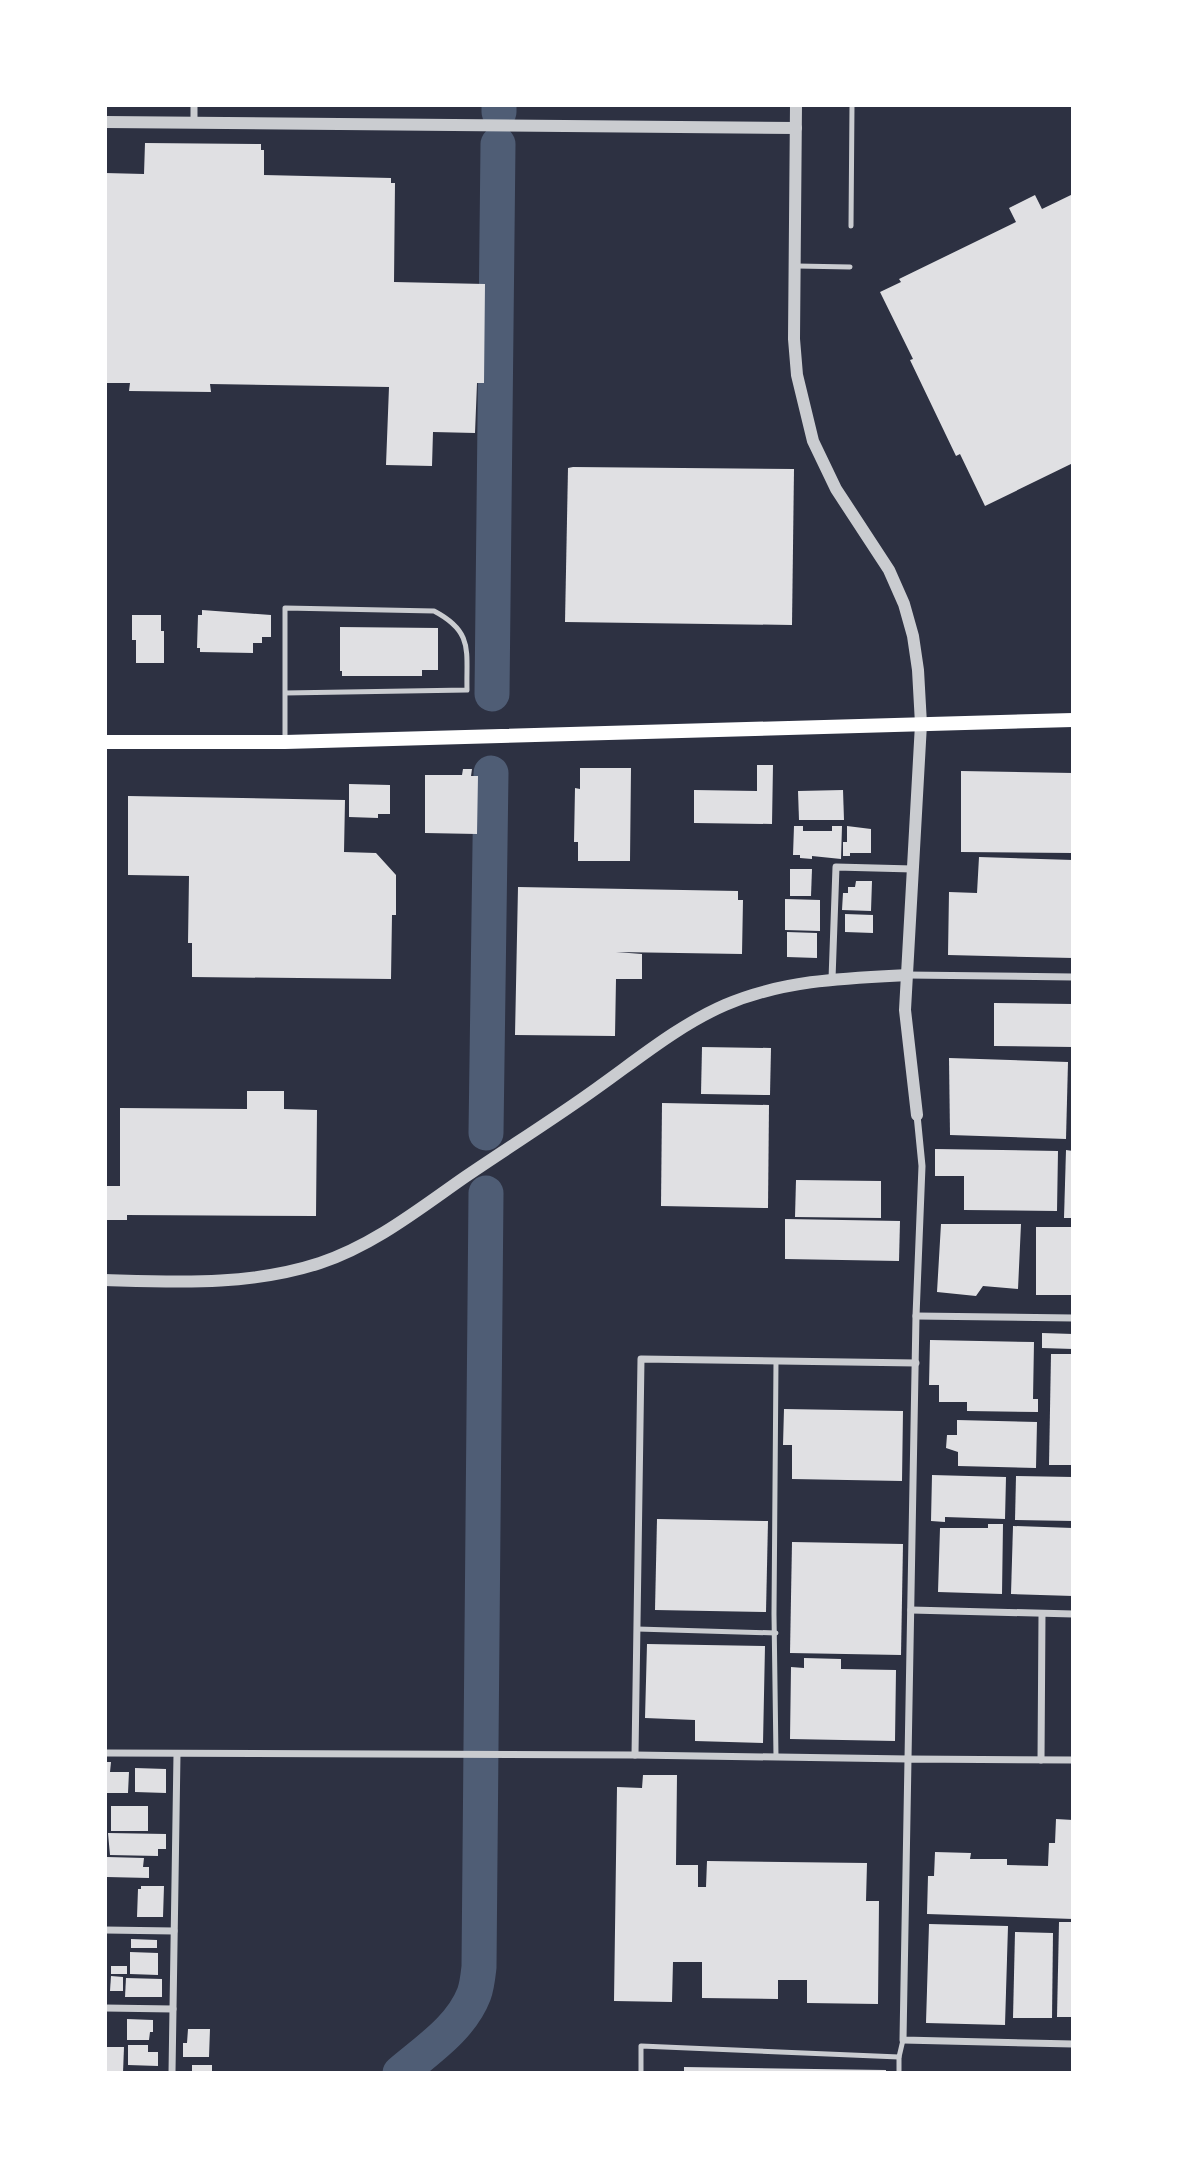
<svg xmlns="http://www.w3.org/2000/svg" width="1178" height="2178" font-family="Arial,sans-serif">
	<rect width="100%" height="100%" fill="#2d3142"/>
	<g fill="none" stroke-linecap="round" stroke-linejoin="round">
		<!-- river -->
		<g stroke="#4f5d75" stroke-width="35">
			<polyline points="499,112 499,105"/>
			<polyline points="492,694 498,144"/>
			<polyline points="486,1133 491,773"/>
			<path d="M400 2073C427 2050 461 2028 474 1994 477 1986 478 1976 479 1967L486 1193"/>
		</g>
	</g>
	<!-- building -->
	<g fill="#e0e0e3">
		<polygon points="145,143 261,144 261,150 264,150 264,175 391,178 391,183 395,183 394,282 485,284 484,383 477,383 475,433 433,432 432,466 386,465 389,387 210,384 211,392 129,391 130,383 105,383 105,173 144,174"/>
		<polygon points="1073,194 1073,463 985,506 960,454 956,456 910,360 913,359 880,292 901,282 899,279 1016,222 1009,208 1035,195 1042,209"/>
		<polygon points="573,467 794,469 792,625 565,622 568,468"/>
		<polygon points="202,610 271,615 271,637 262,637 262,643 253,643 253,653 200,652 200,648 197,648 198,615 202,615"/>
		<polygon points="132,615 161,615 161,631 164,631 164,663 136,663 136,640 132,640"/>
		<polygon points="340,627 438,628 438,670 422,670 422,676 342,676 342,671 340,671"/>
		<polygon points="757,765 773,765 772,824 694,823 694,790 757,791"/>
		<polygon points="580,768 631,768 630,861 578,861 578,842 574,842 575,788 580,789"/>
		<polygon points="463,769 472,769 471,776 478,776 477,834 425,833 425,775 462,775"/>
		<polygon points="961,771 1073,773 1073,853 961,852"/>
		<polygon points="349,784 390,785 390,814 378,814 378,818 349,817"/>
		<polygon points="843,790 844,820 799,820 798,791"/>
		<polygon points="128,796 345,800 344,852 376,853 396,875 396,915 392,915 391,979 192,977 192,943 188,943 189,876 128,875"/>
		<polygon points="794,826 803,826 803,831 832,831 832,826 842,826 841,859 812,856 812,859 800,858 800,855 793,855"/>
		<polygon points="847,826 871,829 871,853 850,853 850,856 843,856 843,842 847,842"/>
		<polygon points="979,857 1073,860 1073,958 948,955 949,892 977,893"/>
		<polygon points="790,869 812,869 811,896 790,896"/>
		<polygon points="856,881 872,881 871,911 842,910 843,893 848,893 848,887 855,887"/>
		<polygon points="518,887 738,891 738,900 743,900 742,954 616,952 642,954 642,979 616,979 615,1036 515,1035"/>
		<polygon points="785,899 820,900 820,931 785,930"/>
		<polygon points="845,914 873,915 873,933 845,932"/>
		<polygon points="787,932 817,933 817,958 787,957"/>
		<polygon points="994,1003 1073,1004 1073,1047 994,1046"/>
		<polygon points="702,1047 771,1048 770,1095 701,1094"/>
		<polygon points="949,1058 1068,1062 1066,1139 950,1135"/>
		<polygon points="247,1091 284,1091 284,1109 317,1110 316,1216 127,1215 127,1220 105,1220 105,1186 120,1186 120,1108 247,1109"/>
		<polygon points="662,1103 769,1105 768,1208 661,1206"/>
		<polygon points="935,1149 1058,1151 1057,1211 964,1210 964,1176 935,1176"/>
		<polygon points="1066,1150 1073,1151 1073,1218 1064,1218"/>
		<polygon points="796,1180 881,1181 881,1218 795,1217"/>
		<polygon points="785,1219 900,1221 899,1261 785,1259"/>
		<polygon points="941,1224 1021,1224 1018,1289 983,1286 976,1296 937,1292"/>
		<rect x="1036" y="1227" width="37" height="68"/>
		<polygon points="1042,1333 1073,1334 1073,1349 1042,1348"/>
		<polygon points="930,1340 1034,1342 1033,1399 1038,1399 1038,1412 967,1411 967,1402 939,1402 939,1385 929,1385"/>
		<polygon points="1051,1354 1073,1354 1073,1465 1049,1465"/>
		<polygon points="784,1409 903,1411 902,1481 792,1479 792,1445 783,1445"/>
		<polygon points="957,1420 1037,1422 1036,1468 958,1466 958,1452 946,1448 947,1435 957,1435"/>
		<polygon points="932,1475 1006,1477 1005,1519 945,1517 945,1522 931,1521"/>
		<polygon points="1016,1476 1073,1477 1073,1521 1015,1520"/>
		<polygon points="657,1519 768,1521 766,1612 655,1610"/>
		<polygon points="988,1524 1003,1524 1002,1594 938,1592 940,1528 988,1528"/>
		<polygon points="1013,1526 1073,1528 1073,1596 1011,1594"/>
		<polygon points="792,1542 903,1544 901,1655 790,1653"/>
		<polygon points="647,1644 765,1646 763,1743 695,1741 695,1720 645,1718"/>
		<polygon points="804,1658 841,1659 841,1669 896,1670 895,1741 790,1739 791,1667 804,1668"/>
		<polygon points="105,1762 111,1762 110,1772 129,1772 128,1793 105,1793"/>
		<polygon points="135,1768 166,1769 166,1793 135,1792"/>
		<polygon points="643,1775 677,1775 676,1865 698,1865 698,1887 706,1887 707,1861 867,1863 866,1901 879,1901 878,2004 807,2003 807,1980 778,1980 778,1999 702,1998 702,1962 673,1962 672,2002 614,2001 617,1787 642,1788"/>
		<rect x="111" y="1806" width="37" height="25"/>
		<polygon points="1056,1819 1073,1820 1073,1919 927,1914 928,1876 934,1876 935,1852 971,1853 970,1859 1007,1859 1007,1865 1048,1866 1049,1843 1055,1843"/>
		<polygon points="108,1833 166,1834 166,1849 158,1849 158,1856 110,1855"/>
		<polygon points="107,1857 144,1858 143,1867 149,1867 149,1878 107,1877"/>
		<polygon points="141,1886 164,1886 163,1917 137,1917 138,1889 141,1889"/>
		<polygon points="1059,1922 1073,1922 1073,2017 1057,2017"/>
		<polygon points="929,1924 1008,1926 1005,2025 926,2023"/>
		<polygon points="1015,1932 1053,1933 1052,2018 1013,2018"/>
		<polygon points="131,1939 157,1940 157,1948 131,1948"/>
		<polygon points="130,1952 158,1953 158,1975 130,1974"/>
		<rect x="111" y="1966" width="16" height="8"/>
		<polygon points="111,1976 123,1977 123,1991 110,1991"/>
		<polygon points="126,1978 162,1979 162,1997 125,1997"/>
		<polygon points="127,2019 153,2020 153,2032 150,2032 149,2040 127,2040"/>
		<polygon points="188,2029 210,2029 209,2057 183,2057 183,2043 187,2043"/>
		<polygon points="128,2045 148,2045 148,2052 158,2052 158,2066 128,2065"/>
		<polygon points="105,2047 124,2047 123,2073 105,2073"/>
		<rect x="192" y="2065" width="20" height="8"/>
		<polygon points="684,2067 886,2070 886,2073 684,2073"/>
	</g>
	<g fill="none" stroke-linecap="round" stroke-linejoin="round">
		<!-- service -->
		<g stroke="#caccd0" stroke-width="5">
			<polyline points="851,226 852,105"/>
			<polyline points="797,266 850,267"/>
			<path d="M285 742V608L434 611C474 632 466 651 467 690L285 693"/>
			<polyline points="776,1361 774,1614 776,1757"/>
			<polyline points="637,1629 776,1633"/>
			<polyline points="641,2073 641,2046 899,2057 903,2040"/>
			<polyline points="899,2073 899,2057"/>
		</g>
		<!-- minor -->
		<g stroke="#caccd0" stroke-width="7">
			<polyline points="194,124 194,105"/>
			<polyline points="907,975 1073,977"/>
			<polyline points="832,979 836,867 913,869"/>
			<polyline points="916,1316 1073,1318"/>
			<polyline points="911,1610 1073,1614"/>
			<polyline points="105,1753 635,1755 908,1759 916,1316 922,1166 917,1115"/>
			<polyline points="635,1755 641,1359 916,1363"/>
			<polyline points="1041,1760 1042,1614"/>
			<polyline points="1073,1760 908,1759 903,2040 1073,2044"/>
			<polyline points="105,1930 174,1931"/>
			<polyline points="105,2008 173,2009 177,1754"/>
			<polyline points="172,2073 173,2009"/>
		</g>
		<!-- tertiary -->
		<g stroke="#caccd0" stroke-width="12">
			<polyline points="796,105 794,339 797,375 813,441 836,489 889,570 904,604 913,636 918,670 921,724 905,1010 917,1115"/>
			<polyline points="105,122 796,128"/>
			<path d="M105 1280C177 1282 250 1286 320 1263 374 1245 419 1209 465 1177 509 1147 554 1119 597 1088 638 1059 679 1025 725 1005 783 980 846 978 907 975"/>
		</g>
		<!-- secondary -->
		<polyline stroke="#fff" stroke-width="14" points="105,742 285,742 1073,720"/>
	</g>
	<!-- border -->
	<rect width="1178" height="2178" fill="none" stroke="#ffffff" stroke-width="214"/>
</svg>
